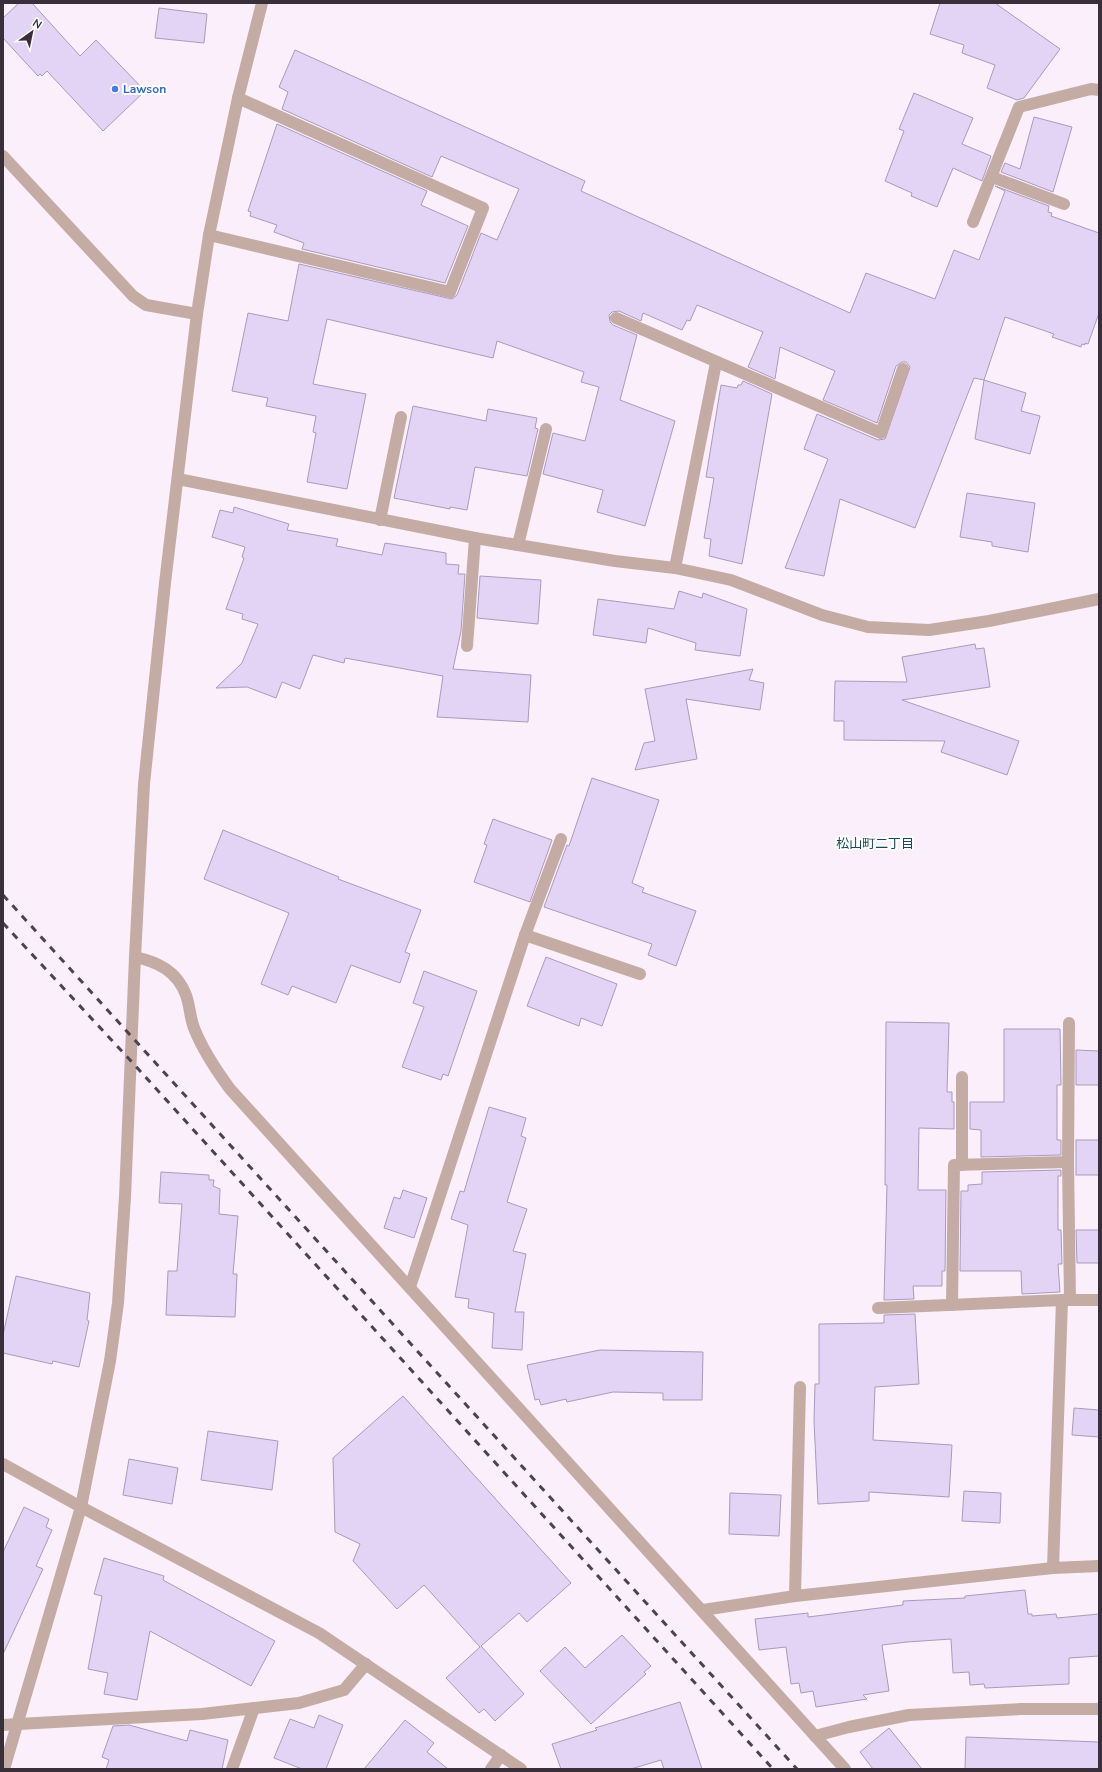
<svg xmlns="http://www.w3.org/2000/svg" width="1102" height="1772" font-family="'Nunito Sans','Noto Sans JP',sans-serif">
	<rect width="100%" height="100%" fill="#faeffb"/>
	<!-- building -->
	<g fill="#e3d4f6" stroke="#a99bbb">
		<polygon points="19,3 32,3 80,56 96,40 145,91 103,131 47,71 42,76 40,74 38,76 3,38 3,18"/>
		<polygon points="940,3 995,3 1060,49 1024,98 1017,100 987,88 995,65 962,53 964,45 930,34"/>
		<polygon points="159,8 207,14 204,43 155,38"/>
		<polygon points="295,50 585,181 581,191 850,313 866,273 935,299 954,250 979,260 1005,191 995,186 1049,206 1048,212 1052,213 1051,216 1099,233 1099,313 1088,344 1085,343 1085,345 1082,344 1081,347 1052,337 1054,334 1005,317 984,380 1026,393 1021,411 1040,416 1030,454 975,439 984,380 974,378 915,528 840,499 824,576 785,568 828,459 804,449 817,414 878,440 885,439 910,367 906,362 902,362 896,366 877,423 823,400 835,371 780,347 775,379 748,367 763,332 697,305 690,321 687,320 682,330 643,313 641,321 619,311 612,312 609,315 610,322 613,325 637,335 620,400 675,421 645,526 597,512 603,490 543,474 553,433 585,441 599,387 581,382 584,372 497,341 493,358 327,319 313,384 366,394 347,489 307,482 316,433 313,432 316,416 266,406 268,398 232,391 248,313 288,321 299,264 452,299 457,295 481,233 497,240 519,189 441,156 432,177 282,109 288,92 279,87"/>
		<polygon points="914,93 973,118 962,144 991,156 982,181 953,168 937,207 911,196 912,193 885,181 904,131 899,129"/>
		<polygon points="1034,117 1072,127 1053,192 1001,172 1005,163 1020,169"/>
		<polygon points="277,124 427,191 421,205 468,226 445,283 302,249 304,243 274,232 277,225 250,216 251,212 248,211"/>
		<polygon points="743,381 772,394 742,564 709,556 711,539 704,538 714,478 706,477 721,385 737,388 738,385 741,385"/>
		<polygon points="413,406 486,421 488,409 537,418 535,428 538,429 527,476 475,467 467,510 450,507 450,509 394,498"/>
		<polygon points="967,493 1035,503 1028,552 992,546 992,542 960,537"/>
		<polygon points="234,507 289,524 287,530 338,539 336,546 382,555 385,543 446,553 446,564 459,565 458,574 465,574 461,631 453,669 531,675 528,722 437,717 443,676 345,658 344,663 313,655 300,689 282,682 276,698 247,687 216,688 242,663 258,624 242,619 243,614 226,609 244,558 242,557 245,547 212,537 220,510 233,513"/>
		<polygon points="480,576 541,580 538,624 477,618"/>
		<polygon points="679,591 702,598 703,593 747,609 740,656 695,650 696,643 648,628 646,643 593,635 598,599 674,609"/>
		<polygon points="975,644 976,649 984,648 990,687 902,700 1019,741 1007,775 941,752 945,741 844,740 844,721 834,721 835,681 907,682 902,657"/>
		<polygon points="753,669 749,680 764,683 760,710 686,699 697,759 635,770 644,743 655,741 645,689"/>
		<polygon points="592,778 659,800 632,883 644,888 642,892 696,911 676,966 648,955 652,944 544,907 567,845 569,846"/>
		<polygon points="493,819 552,840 530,902 474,882 487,845 484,844"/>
		<polygon points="223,830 339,877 338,879 421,910 405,952 410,954 400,983 351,965 336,1003 292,986 288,995 261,984 289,913 204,879"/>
		<polygon points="546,957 617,984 602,1026 581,1018 579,1026 527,1006"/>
		<polygon points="424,971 477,991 448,1076 443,1074 441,1080 402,1067 424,1007 413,1003"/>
		<polygon points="886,1022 949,1023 947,1092 952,1092 952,1102 954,1102 954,1129 919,1128 918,1190 946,1190 945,1271 942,1271 942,1286 913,1286 914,1299 884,1300 887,1185 885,1185"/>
		<polygon points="1004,1029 1060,1029 1061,1085 1057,1085 1057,1140 1061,1140 1061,1155 981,1157 981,1130 970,1129 970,1102 1004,1102"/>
		<polygon points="1076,1050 1099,1051 1099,1085 1076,1085"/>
		<polygon points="489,1107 526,1118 521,1136 526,1138 507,1202 527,1209 513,1251 526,1254 515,1312 524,1312 522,1350 492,1348 494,1313 468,1308 469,1299 455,1297 468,1225 451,1219 460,1191 464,1192"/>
		<rect x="1076" y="1140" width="23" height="35"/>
		<polygon points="1061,1170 1061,1176 1058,1176 1058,1230 1061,1230 1062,1264 1058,1264 1060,1292 1022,1294 1021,1271 960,1271 961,1191 968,1191 968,1185 982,1184 982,1172"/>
		<polygon points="161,1172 209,1175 209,1180 214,1180 213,1186 220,1189 219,1214 238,1216 233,1274 237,1274 235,1317 166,1315 168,1271 177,1271 182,1204 159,1203"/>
		<polygon points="403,1190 427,1198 414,1238 384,1228 394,1197 400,1199"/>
		<polygon points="1076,1230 1099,1230 1099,1263 1077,1263"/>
		<polygon points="16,1276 90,1293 87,1320 89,1321 79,1367 53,1361 52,1364 3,1353 3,1335"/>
		<polygon points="915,1314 919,1384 875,1387 873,1440 952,1445 949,1497 869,1492 869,1501 818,1504 814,1421 815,1384 819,1384 819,1324 884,1323 884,1315"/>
		<polygon points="600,1350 703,1352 702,1400 663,1400 663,1393 613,1392 567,1402 566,1399 541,1405 539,1399 535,1400 527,1365"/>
		<polygon points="403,1396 571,1583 527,1622 519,1613 481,1646 524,1694 495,1721 484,1709 479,1713 446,1678 480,1647 424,1585 397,1609 353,1561 360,1544 335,1532 333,1458"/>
		<polygon points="1074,1408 1099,1410 1099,1437 1072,1435"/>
		<polygon points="208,1431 278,1441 272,1490 201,1480"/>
		<polygon points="129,1459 178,1468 172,1504 123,1495"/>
		<polygon points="964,1491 1001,1493 1000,1523 962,1521"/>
		<polygon points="730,1493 781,1495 779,1536 729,1534"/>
		<polygon points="24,1507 49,1519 46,1527 52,1530 36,1566 43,1569 3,1654 3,1552"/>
		<polygon points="104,1558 164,1576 163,1580 275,1641 251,1686 150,1631 137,1700 104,1694 108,1673 88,1669 102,1596 94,1594"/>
		<polygon points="1025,1590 1028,1614 1032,1614 1032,1616 1056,1614 1057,1618 1099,1614 1099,1656 1069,1658 1069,1684 985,1688 984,1684 970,1685 969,1672 953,1673 951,1639 907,1642 882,1645 889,1691 863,1695 867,1699 816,1707 813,1691 801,1693 799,1683 791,1684 786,1647 759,1650 755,1619 808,1613 808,1617 903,1605 903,1601 965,1598 965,1596"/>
		<polygon points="622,1635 651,1666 644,1672 646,1674 591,1724 540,1671 565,1647 585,1668"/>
		<polygon points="680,1702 702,1769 664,1769 661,1760 631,1769 561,1769 552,1744 597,1730 595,1728"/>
		<polygon points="319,1715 343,1725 326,1769 302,1769 274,1758 290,1719 314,1728"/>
		<polygon points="405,1720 434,1743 427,1752 448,1769 364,1769"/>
		<polygon points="129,1725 187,1741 190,1730 228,1740 222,1769 106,1769 109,1760 102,1757 113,1726"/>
		<polygon points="889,1728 922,1769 873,1769 860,1752"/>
		<polygon points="966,1737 1099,1742 1099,1769 965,1769"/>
	</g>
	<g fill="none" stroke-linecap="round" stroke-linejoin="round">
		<!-- service -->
		<g stroke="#c4aca5" stroke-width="12">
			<polyline points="992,177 1064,204"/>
			<polyline points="380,520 401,417"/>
			<polyline points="518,545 546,429"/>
			<polyline points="467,646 475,538"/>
			<polyline points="525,935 640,974"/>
			<polyline points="962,1077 962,1165"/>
			<polyline points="795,1596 800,1387"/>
			<polyline points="3,1725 18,1724"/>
		</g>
		<!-- minor -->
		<g stroke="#c4aca5" stroke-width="12">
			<polyline points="973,222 1019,107 1091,89 1099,90"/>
			<polyline points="209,235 450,292 483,208 238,98"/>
			<polyline points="616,318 881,433 903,369"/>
			<polyline points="178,479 475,538 615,561 675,568 731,580 822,615 868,627 929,630 989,621 1099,599"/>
			<polyline points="675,568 716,363"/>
			<path d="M135 957C158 962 177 971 186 995 190 1006 190 1018 194 1028 203 1051 216 1070 230 1089L845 1769"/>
			<polyline points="1069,1023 1068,1162 1070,1300"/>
			<polyline points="410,1287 525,935 561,839"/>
			<polyline points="952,1305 954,1165 1068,1162"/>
			<polyline points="878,1308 1062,1300 1099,1300"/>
			<polyline points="3,1464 81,1507"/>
			<polyline points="1053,1568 1062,1300"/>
			<polyline points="703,1610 795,1596 1053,1568 1099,1566"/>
			<polyline points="18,1724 202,1714 299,1703 344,1690 366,1664"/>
			<polyline points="815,1736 849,1727 909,1715 1021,1709 1099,1709"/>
			<polyline points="232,1769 254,1708"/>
			<polyline points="491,1769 501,1755"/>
		</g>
		<!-- tertiary -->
		<g stroke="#c4aca5" stroke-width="12">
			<polyline points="3,156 133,296 146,305 197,314"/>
			<polyline points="81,1507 319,1633 521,1769"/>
			<polyline points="4,1769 81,1507 110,1361 118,1303 125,1197 135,957 144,784 165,583 197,314 209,235 238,98 262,3"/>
		</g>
		<!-- rail -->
		<g stroke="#4d434e" stroke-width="3" stroke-dasharray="7 7" stroke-linecap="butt">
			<polyline points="3,895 797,1769"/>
			<polyline points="3,923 131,1061 773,1769"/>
		</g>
	</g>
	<!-- markers -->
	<circle fill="#3f7fe0" stroke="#fff" stroke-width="1.5" cx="115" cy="89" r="4"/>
	<g text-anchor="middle" stroke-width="4" stroke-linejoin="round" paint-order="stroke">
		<!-- shop labels -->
		<g font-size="12" font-weight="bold" fill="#366cbe" stroke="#fff" text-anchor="start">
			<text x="123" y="93">Lawson</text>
		</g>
		<!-- neighbourhood labels -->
		<g font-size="13" fill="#134c58" stroke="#fff">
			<text x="875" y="848">松山町二丁目</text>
		</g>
	</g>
	<!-- border -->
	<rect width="1102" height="1772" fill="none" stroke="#392f3a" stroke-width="8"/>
	<!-- north arrow -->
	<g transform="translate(32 32) rotate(33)" stroke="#ffffff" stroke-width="3" paint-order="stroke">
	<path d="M0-3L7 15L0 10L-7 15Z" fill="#392f3a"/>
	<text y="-6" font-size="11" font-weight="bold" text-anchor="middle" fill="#392f3a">N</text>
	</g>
</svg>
